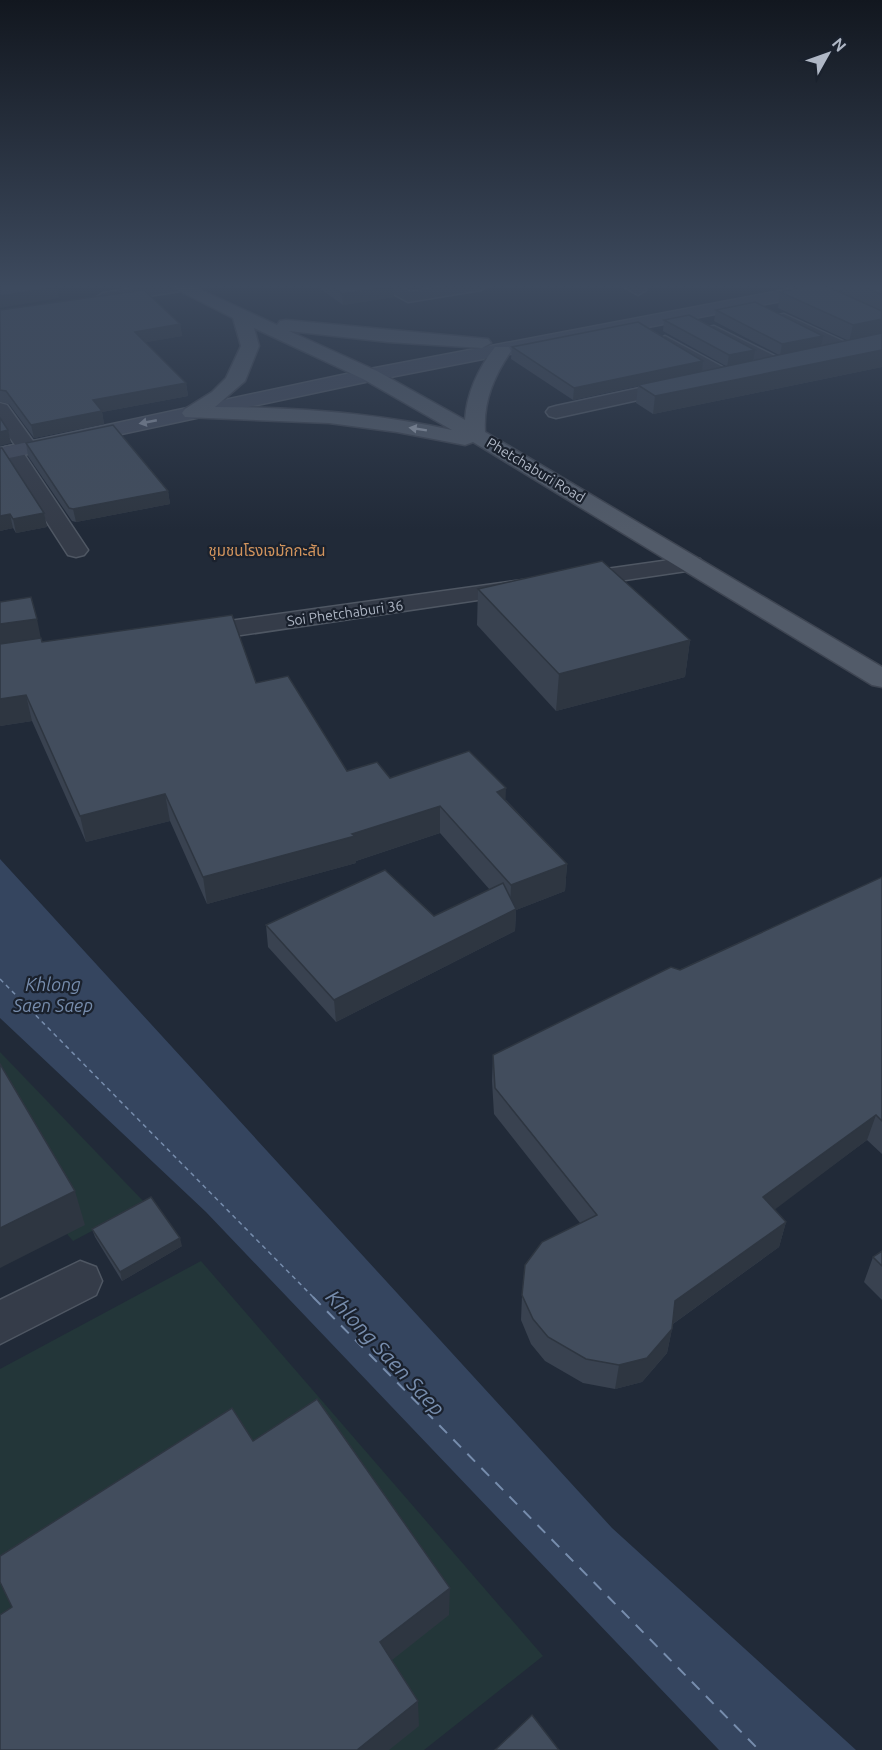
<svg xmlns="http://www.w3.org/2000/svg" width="882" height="1750" font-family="Ubuntu,'Noto Sans Thai',sans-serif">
	<rect width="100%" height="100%" fill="#212a38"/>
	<!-- green -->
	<g fill="#233639">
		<polygon points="0,1052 145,1203 73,1241 0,1154"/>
		<polygon points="201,1261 543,1656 424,1750 376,1750 0,1622 0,1369"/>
	</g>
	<!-- water -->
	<polygon fill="#35455f" points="0,859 612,1528 856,1750 719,1750 206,1212 0,1018"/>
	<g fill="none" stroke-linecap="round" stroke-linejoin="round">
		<!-- ferry-far1 -->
		<polyline stroke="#778dad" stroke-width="1.5" stroke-dasharray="4.5 4" stroke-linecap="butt" points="0,979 314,1298"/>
		<!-- ferry -->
		<polyline stroke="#778dad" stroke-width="2" stroke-dasharray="11 9" stroke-linecap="butt" points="313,1297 759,1750"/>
		<!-- street casing -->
		<g stroke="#4f5763" stroke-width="3">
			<g id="street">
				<polygon points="153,285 195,285 187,290 103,303 95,298 103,293"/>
				<polygon points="377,285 398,285 410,292 449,285 489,285 481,290 408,302"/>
				<polygon points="621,285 642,285 646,290 638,295"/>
				<polygon points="784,314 854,346 856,350 847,356 840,354 778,323 775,319 778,315"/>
				<polygon points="714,326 785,361 787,365 785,369 771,369 708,335 705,331 708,327"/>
				<polygon points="665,336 732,372 735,376 725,382 718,380 659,345 656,341"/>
				<polygon points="681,379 691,385 688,389 556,418 549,416 546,412 549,408 556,406"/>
				<polygon points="0,403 7,405 38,448 34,452 24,454 88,550 84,555 76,557 68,555 1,451 5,447 15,445 0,424"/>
				<polygon points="691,557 700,559 703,564 700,569 571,588 562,586 559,581 562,576 571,574"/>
				<polygon points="523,580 532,582 535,587 532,592 194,642 185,640 181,634 185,628 194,626"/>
				<polygon points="80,1261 96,1267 102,1281 96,1295 0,1344 0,1300"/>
			</g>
		</g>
		<!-- secondary casing -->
		<g stroke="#4f5763" stroke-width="3">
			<polygon id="secondary" points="811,285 846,285 838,290 370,381 0,460 0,448 370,369"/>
		</g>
		<!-- primary casing -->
		<g stroke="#3e4552" stroke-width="3">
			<path id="primary" d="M168 285H190L277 325 280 321 286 320 488 339 491 343 482 348 388 342 289 331 377 371 465 420C467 392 478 369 495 347H509L511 351C494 376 483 401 485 432L882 667V687L872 685 473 442 465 445 397 432 329 423 185 417 182 413 185 409 212 392 226 378 241 346 233 318ZM254 328 363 379 452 430C374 413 295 407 215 407L245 381 259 346Z"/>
		</g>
		<!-- street -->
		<use href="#street" fill="#353c49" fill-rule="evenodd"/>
		<!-- secondary -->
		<use href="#secondary" fill="#434b5c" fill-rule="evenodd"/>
		<!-- primary -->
		<use href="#primary" fill="#525b69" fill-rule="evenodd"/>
	</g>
	<!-- wall -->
	<g fill="#394250">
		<polygon points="315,285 392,285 394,286 394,297 343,305"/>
		<polygon points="403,285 435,285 410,290"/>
		<polygon points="844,285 882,285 882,367 653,414 636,403 638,386 573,400 511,359 512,347 703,361 702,371 726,366 663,331 664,320 754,360 779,355 714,321 716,310 821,346 847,340 778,308 780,292 842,293"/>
		<polygon points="0,310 180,324 182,336 145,342 186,383 188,396 102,412 104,424 34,438 9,404 0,402"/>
		<polygon points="26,443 168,491 170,504 76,522 72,521 28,456"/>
		<polygon points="0,448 44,513 47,527 16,533 13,528 0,531"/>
		<polygon points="478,589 690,640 685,677 556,711 477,625"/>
		<polygon points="41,638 42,642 256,683 347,771 506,800 567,864 565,891 516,910 515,931 336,1022 268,947 266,925 434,916 490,890 440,833 356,861 356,863 207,904 170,821 86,842 32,721 0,726"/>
		<polygon points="882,877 882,1154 867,1140 774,1209 786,1222 779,1247 673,1324 667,1353 642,1382 615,1389 583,1383 545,1361 531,1344 521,1320 522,1295 580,1223 494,1114 492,1081 493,1055"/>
		<polygon points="92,1229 182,1246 122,1281 95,1237"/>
		<polygon points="882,1251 882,1300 864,1282 873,1257"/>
	</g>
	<!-- shaded-wall -->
	<g fill="#2e3641">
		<polygon points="410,285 435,285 410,290"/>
		<polygon points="394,286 394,297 343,305 342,294"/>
		<polygon points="57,287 59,298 0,308 0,296"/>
		<polygon points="882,319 882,336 849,342 853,325"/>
		<polygon points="180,324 182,336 137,344 135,332"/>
		<polygon points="823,336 821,347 780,356 782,344"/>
		<polygon points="755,350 753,362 727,367 729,355"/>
		<polygon points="882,350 882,367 653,414 655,396"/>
		<polygon points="703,361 702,373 638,385 638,386 573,400 574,388"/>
		<polygon points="186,383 188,396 102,412 104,424 34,438 31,425 93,400"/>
		<polygon points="8,430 11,443 0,446 0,432"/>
		<polygon points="168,491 170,504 76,522 73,509"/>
		<polygon points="44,513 47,527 16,533 13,519"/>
		<polygon points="10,514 13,528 0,531 0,516"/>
		<polygon points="37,619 42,644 0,650 0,624"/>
		<polygon points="690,640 685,677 556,711 559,674"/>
		<polygon points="26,695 32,721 0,726 0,699"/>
		<polygon points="506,788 505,815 497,792"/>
		<polygon points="165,794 170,821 86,842 80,816"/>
		<polygon points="440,806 440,833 356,861 356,863 207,904 203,877 352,834"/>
		<polygon points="567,864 565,891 516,910 515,931 336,1022 334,1000 510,912 511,885"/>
		<polygon points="876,1115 867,1140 757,1223 763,1197"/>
		<polygon points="75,1191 85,1225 0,1268 0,1228"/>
		<polygon points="786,1222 779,1247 670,1326 675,1301"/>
		<polygon points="180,1238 182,1246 122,1281 120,1272"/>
		<polygon points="672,1329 667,1353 642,1382 615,1389 619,1365"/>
		<polygon points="450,1588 449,1615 382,1668 380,1642"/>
		<polygon points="418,1701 419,1726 389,1750 357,1750"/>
	</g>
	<!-- building -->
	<g fill="#424d5d" stroke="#2e3641" stroke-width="1.5">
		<polygon points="0,285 56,285 57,287 0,296"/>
		<polygon points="330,285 392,285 394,286 342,294"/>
		<polygon points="813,285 824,285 882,311 882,319 853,325 780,292"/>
		<polygon points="860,285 882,285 882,295"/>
		<polygon points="144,290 180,324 135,332 186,383 93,400 102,411 31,425 6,391 0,390 0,310"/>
		<polygon points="755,302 823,336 782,344 716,310"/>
		<polygon points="689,315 755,350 729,355 664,320"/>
		<polygon points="638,322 703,361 574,388 512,347"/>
		<polygon points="882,333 882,350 655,396 638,385"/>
		<polygon points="0,418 8,430 0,432"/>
		<polygon points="113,425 168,491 73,509 69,508 26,443"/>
		<polygon points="0,448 2,448 44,513 13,519 10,514 0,516"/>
		<polygon points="602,561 690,640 559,674 478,589"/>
		<polygon points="31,597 37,619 0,624 0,602"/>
		<polygon points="232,615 256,683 288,676 347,771 377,762 390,778 469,751 506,788 497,792 567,864 511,885 440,806 352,834 355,836 203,877 165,794 80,816 26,695 0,699 0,644 41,638 42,642"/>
		<polygon points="385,870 434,916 503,883 516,909 334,1000 266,925"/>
		<polygon points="882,877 882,1121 876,1115 763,1197 786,1222 675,1301 672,1329 647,1358 619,1365 586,1359 548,1337 533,1319 522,1295 525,1265 542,1242 597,1215 495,1088 493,1055 671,967 680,970"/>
		<polygon points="0,1064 75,1191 0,1228"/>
		<polygon points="151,1197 180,1238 120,1272 92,1229"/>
		<polygon points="882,1251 882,1266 873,1257"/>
		<polygon points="317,1399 450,1588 380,1642 418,1701 357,1750 0,1750 0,1615 12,1607 0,1582 0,1556 232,1408 253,1441"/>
		<polygon points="532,1715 559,1750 495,1750"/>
	</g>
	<!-- one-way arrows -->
	<defs><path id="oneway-solid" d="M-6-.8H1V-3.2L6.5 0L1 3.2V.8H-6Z" transform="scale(1.5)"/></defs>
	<use fill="#8991a0" href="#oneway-solid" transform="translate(148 422) rotate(169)"/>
	<use fill="#98a0ae" href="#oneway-solid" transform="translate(418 429) rotate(-171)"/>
	<!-- sky -->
	<linearGradient id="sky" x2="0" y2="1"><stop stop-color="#12171f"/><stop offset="0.54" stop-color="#3d4a5e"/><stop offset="1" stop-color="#3d4a5e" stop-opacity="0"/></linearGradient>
	<rect width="882" height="530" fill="url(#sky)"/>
	<g text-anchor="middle" stroke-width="4.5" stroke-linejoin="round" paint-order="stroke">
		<!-- far-street labels -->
		<g font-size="14" fill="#afb7c5" stroke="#1a212d">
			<text transform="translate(536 470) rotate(31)" y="5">Phetchaburi Road</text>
			<text transform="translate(345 613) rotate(-8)" y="5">Soi Phetchaburi 36</text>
		</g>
		<!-- far-neighbourhood labels -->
		<g font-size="15" fill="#d2945d" stroke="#1a212d">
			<text x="267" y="556">ชุมชนโรงเจมักกะสัน</text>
		</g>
		<!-- water labels -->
		<g font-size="18" font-style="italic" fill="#778dad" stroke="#1a212d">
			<text x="53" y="991">Khlong<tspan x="53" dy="21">Saen Saep</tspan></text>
		</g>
		<!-- near-water labels -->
		<g font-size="21" font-style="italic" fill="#778dad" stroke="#1a212d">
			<text transform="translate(385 1353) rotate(47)" y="7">Khlong Saen Saep</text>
		</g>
	</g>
	<!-- north arrow -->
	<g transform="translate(828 54) rotate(50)" stroke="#1a212d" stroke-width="4.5" paint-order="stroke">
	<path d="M0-4.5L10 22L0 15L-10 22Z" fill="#afb7c5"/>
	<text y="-9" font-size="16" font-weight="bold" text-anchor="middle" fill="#afb7c5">N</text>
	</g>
</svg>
